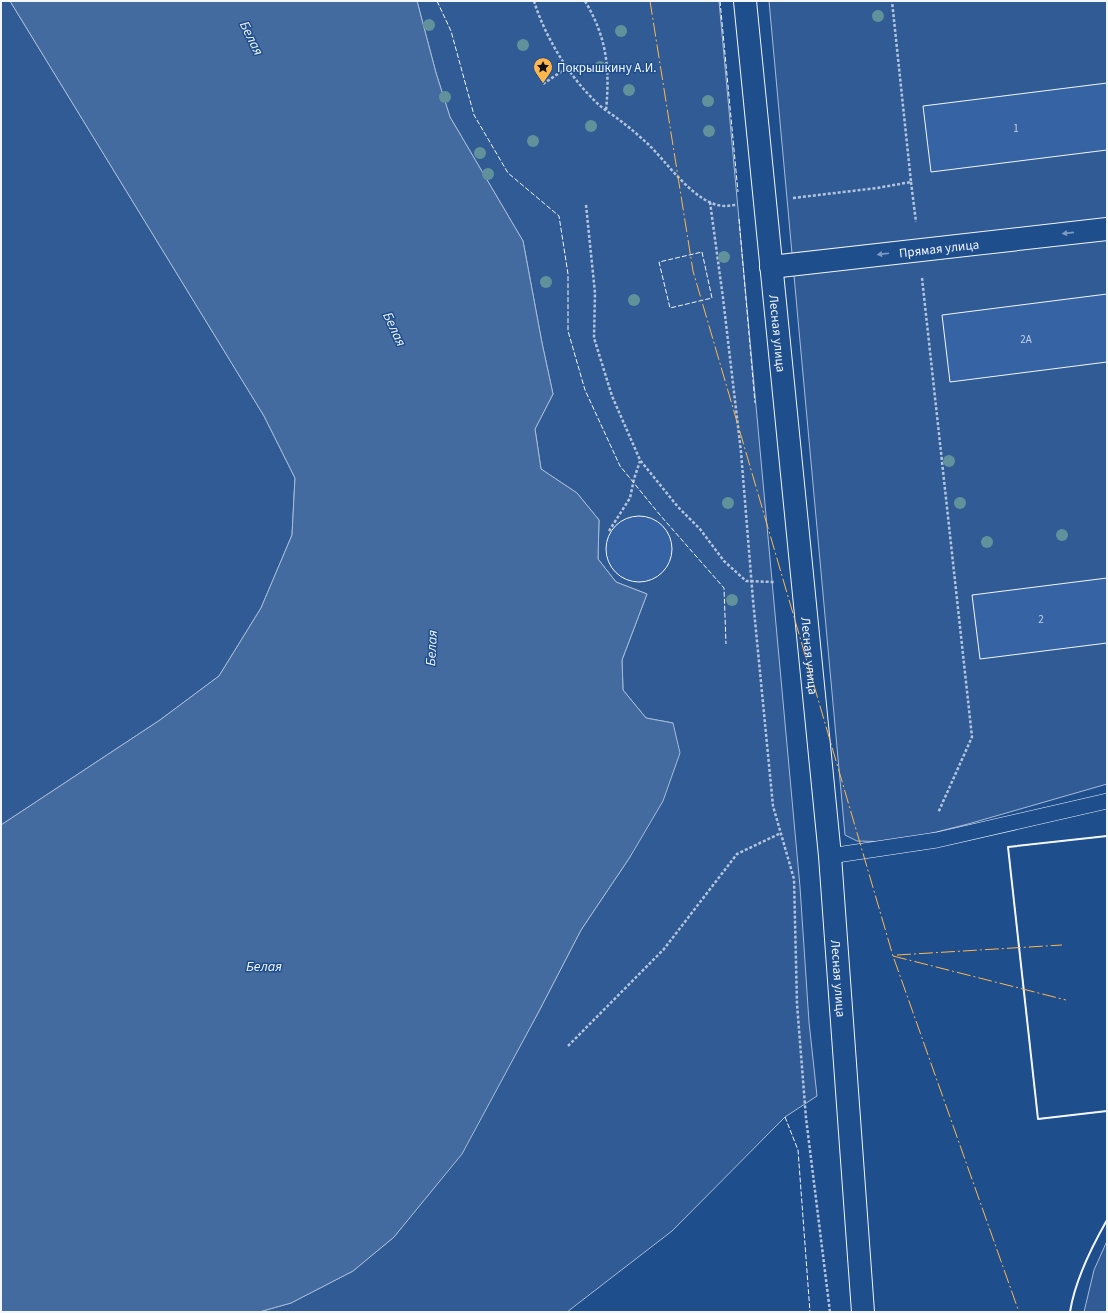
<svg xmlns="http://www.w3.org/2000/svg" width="1108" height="1313" font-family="'Source Sans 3',sans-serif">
	<rect width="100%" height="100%" fill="#1f4e8c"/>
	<!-- built -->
	<g fill="#305b95" stroke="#a8bbd7">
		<polygon points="1,1 10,1 264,416 295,478 292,535 261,608 219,676 160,720 1,825"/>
		<polygon points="417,1 719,1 800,887 809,1022 817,1096 785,1117 672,1231 567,1312 259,1312 291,1303 353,1271 394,1237 461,1154 538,1013 581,930 630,857 673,723 646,718 623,690 622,660 647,594 616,582 598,559 599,520 577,493 541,469 535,429 553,394 542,343 523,241 450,117 436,73"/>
		<polygon points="769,1 1107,1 1107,784 968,824 897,842 857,841 845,835"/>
		<polygon points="1107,1241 1107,1312 1084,1312 1094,1270"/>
	</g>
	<!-- water -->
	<polygon fill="#446ba0" stroke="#a8bbd7" points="10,1 417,1 436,73 450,117 523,241 542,343 553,394 535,429 541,469 577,493 599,520 598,559 616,582 647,594 622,660 623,690 646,718 673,723 680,753 663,801 630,857 581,930 538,1013 462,1154 394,1237 353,1271 291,1303 259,1312 1,1312 1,825 160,720 219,676 261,608 292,535 295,478 264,416"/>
	<!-- building -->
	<g fill="#3563a3" stroke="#f2f6ff">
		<polygon points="1107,83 1107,150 931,172 923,106"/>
		<polygon points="1107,294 1107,362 950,382 942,315"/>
		<circle cx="639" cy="549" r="33"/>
		<polygon points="1107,578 1107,643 980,659 972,595"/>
	</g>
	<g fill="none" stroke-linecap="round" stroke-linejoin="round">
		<!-- lane casing -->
		<g stroke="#f2f6ff" stroke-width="16">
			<polyline id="lane" points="830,856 937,840 1107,801"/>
		</g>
		<!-- street casing -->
		<g stroke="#f2f6ff" stroke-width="24">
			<g id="street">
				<path id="s1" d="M771 267 1107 229"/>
			</g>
		</g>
		<!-- secondary casing -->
		<g stroke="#f2f6ff" stroke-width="24">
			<g id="secondary">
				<path id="s2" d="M745 1 830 856 863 1312"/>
			</g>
		</g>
		<!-- path -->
		<g stroke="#b3c4dc" stroke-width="2.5" stroke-dasharray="3 2" stroke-linecap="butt">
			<path d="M534 1C545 37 570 78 598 104 607 112 618 118 627 126 634 131 641 138 648 144 667 162 696 206 725 206 729 206 733 205 737 205"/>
			<path d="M585 1C607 38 610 68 606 111"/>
			<polyline points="543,84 568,67"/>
			<polyline points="911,182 916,222"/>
			<polyline points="793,198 877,188 911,182 892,1"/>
			<polyline points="710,202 723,298 741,452 753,600 773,806 794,879 797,1004 806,1118 830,1312"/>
			<polyline points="586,205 595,293 594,338 612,396 640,460 678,507 700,529 724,561 746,581 774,582"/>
			<polyline points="922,278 972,737 938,813"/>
			<polyline points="609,531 630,498 634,479 640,461"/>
			<polyline points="568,1046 664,949 737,854 781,833"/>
		</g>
		<!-- lane -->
		<use href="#lane" stroke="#1f4e8c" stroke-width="15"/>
		<!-- street -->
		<use href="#street" stroke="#1f4e8c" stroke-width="22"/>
		<!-- secondary -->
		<use href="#secondary" stroke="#1f4e8c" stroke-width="22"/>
		<!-- fence -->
		<g stroke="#f2f6ff" stroke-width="1" stroke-dasharray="5 2" stroke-linecap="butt">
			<polyline points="437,1 451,31 474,115 508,173 559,216 568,274 568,331 585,390 620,466 660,515 724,588 726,644"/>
			<polyline points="720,1 738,192"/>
			<polyline points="739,219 755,403"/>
			<polygon points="702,252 712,298 670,308 659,262"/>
			<polyline points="1107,836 1008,847 1038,1119 1107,1111"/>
			<polyline points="785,1117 798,1150 810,1312"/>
		</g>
		<!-- wall -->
		<g stroke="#f2f6ff" stroke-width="2">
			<polyline points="1107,836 1008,847 1038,1119 1107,1111"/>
			<path d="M1070 1312C1075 1280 1091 1248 1107 1220"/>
		</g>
		<!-- power -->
		<g stroke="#ffb74d" stroke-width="1" stroke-dasharray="14 3 2 3" stroke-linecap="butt">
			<polyline points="650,1 693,271 893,956 1019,1312"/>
			<polyline points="897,955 1062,945"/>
			<polyline points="893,956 1066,1000"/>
		</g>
	</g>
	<!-- trees -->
	<g fill="#61919a">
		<circle cx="878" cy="16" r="6"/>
		<circle cx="429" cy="25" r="6"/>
		<circle cx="621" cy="31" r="6"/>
		<circle cx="523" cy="45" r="6"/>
		<circle cx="600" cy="67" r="6"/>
		<circle cx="629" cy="90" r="6"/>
		<circle cx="445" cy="97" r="6"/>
		<circle cx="708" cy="101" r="6"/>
		<circle cx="591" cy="126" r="6"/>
		<circle cx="709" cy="131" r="6"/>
		<circle cx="533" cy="141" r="6"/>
		<circle cx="480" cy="153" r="6"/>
		<circle cx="488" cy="174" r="6"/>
		<circle cx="724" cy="257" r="6"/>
		<circle cx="546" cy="282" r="6"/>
		<circle cx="634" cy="300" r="6"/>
		<circle cx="949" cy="461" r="6"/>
		<circle cx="728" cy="503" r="6"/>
		<circle cx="960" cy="503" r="6"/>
		<circle cx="1062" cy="535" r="6"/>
		<circle cx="987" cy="542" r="6"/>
		<circle cx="732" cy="600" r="6"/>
	</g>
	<!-- one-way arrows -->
	<defs><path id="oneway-solid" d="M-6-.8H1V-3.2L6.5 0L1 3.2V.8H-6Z"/></defs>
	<g fill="#7e9ac0">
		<use href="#oneway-solid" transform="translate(1068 233) rotate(174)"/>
		<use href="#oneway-solid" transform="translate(883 254) rotate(173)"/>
	</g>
	<!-- icons -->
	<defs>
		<g id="sight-pin" transform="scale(1)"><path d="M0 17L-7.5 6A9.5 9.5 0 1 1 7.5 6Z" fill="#ffb74d" stroke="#1f4e8c"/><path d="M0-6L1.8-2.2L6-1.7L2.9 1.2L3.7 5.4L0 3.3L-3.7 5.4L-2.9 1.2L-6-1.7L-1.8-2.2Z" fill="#111"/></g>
	</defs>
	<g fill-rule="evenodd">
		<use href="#sight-pin" x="543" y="67"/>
	</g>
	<g text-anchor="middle" stroke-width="3" stroke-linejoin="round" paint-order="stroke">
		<!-- number labels -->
		<g font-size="11" fill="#c3d1e8">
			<text x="1016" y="132">1</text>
			<text x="1026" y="343">2А</text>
			<text x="1041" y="623">2</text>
		</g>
		<!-- poi labels -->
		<g font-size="13" fill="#f2f6ff" stroke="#1f4e8c" text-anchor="start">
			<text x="557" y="72">Покрышкину А.И.</text>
		</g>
		<!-- street labels -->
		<g font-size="13" fill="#f2f6ff" stroke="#1f4e8c">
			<text dy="5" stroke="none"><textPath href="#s1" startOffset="169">Прямая улица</textPath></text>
			<text dy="5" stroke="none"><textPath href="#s2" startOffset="334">Лесная улица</textPath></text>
			<text dy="5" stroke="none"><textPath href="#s2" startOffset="658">Лесная улица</textPath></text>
			<text dy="5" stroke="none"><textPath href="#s2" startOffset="982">Лесная улица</textPath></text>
		</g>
		<!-- water labels -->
		<g font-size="14" font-style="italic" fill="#f2f6ff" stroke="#1f4e8c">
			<text transform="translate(252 38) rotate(64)" y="5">Белая</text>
			<text transform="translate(395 329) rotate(65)" y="5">Белая</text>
			<text transform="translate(431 648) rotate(-87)" y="5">Белая</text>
			<text x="264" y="971">Белая</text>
		</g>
	</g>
	<!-- border -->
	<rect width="1108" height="1313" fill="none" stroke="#f2f6ff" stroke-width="4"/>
</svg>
